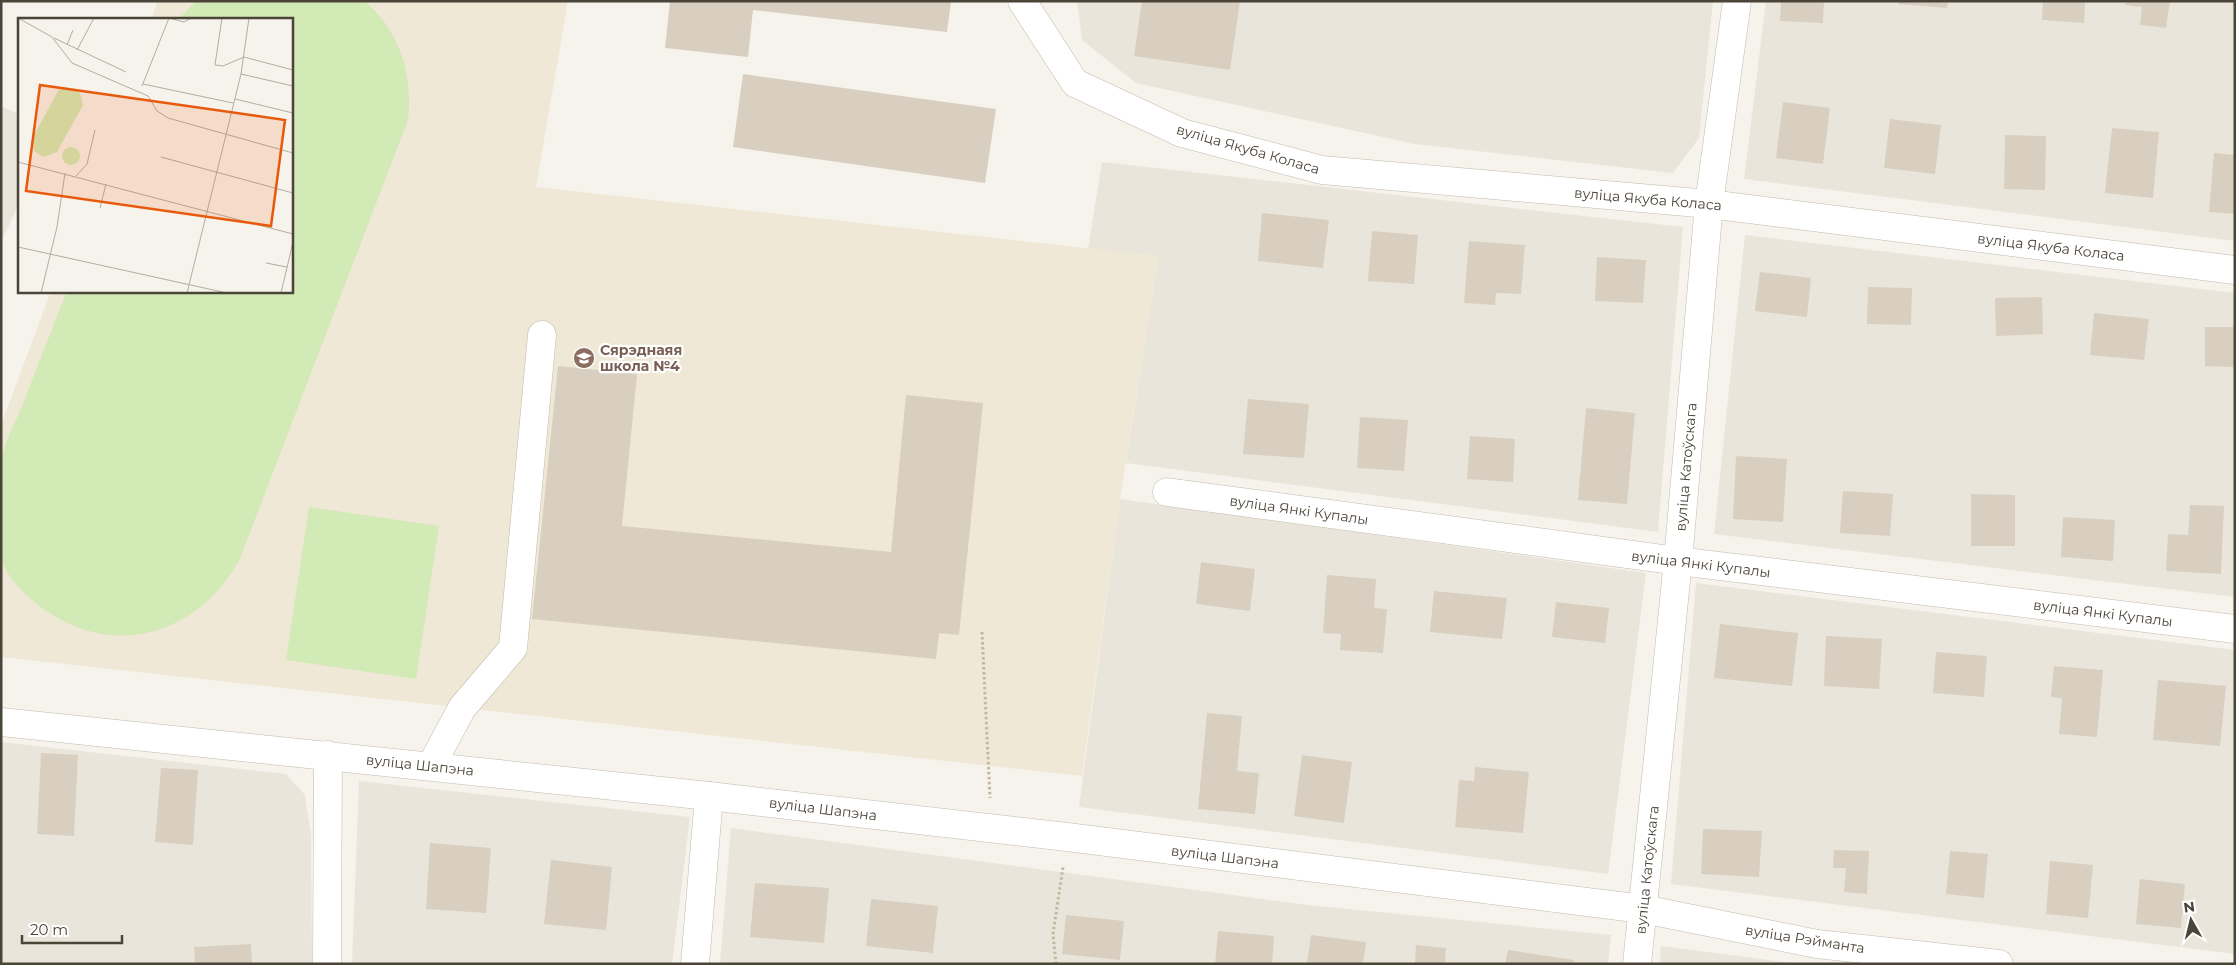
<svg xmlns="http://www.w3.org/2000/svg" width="2236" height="965" font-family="Montserrat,sans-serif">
	<rect width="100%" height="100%" fill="#f6f3ec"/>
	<!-- residential -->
	<g fill="#eae5da">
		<polygon points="1077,1 1713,1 1699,138 1673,173 1415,144 1136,83 1082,40"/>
		<polygon points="1766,1 2235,1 2235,241 1744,179"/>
		<polygon points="1,106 19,114 19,204 1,242"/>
		<polygon points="1102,162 1683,227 1658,532 1126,463 1158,256 1088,249"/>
		<polygon points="1745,235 2235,293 2235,597 1714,534"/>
		<polygon points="1120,499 1646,573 1608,874 1079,807"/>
		<polygon points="1696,583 2235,650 2235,954 1671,884"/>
		<polygon points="1,742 286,774 305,795 311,836 312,964 1,964"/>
		<polygon points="359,781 690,817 672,964 352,964"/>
		<polygon points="731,828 1308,905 1611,935 1608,964 720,964"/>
		<polygon points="1661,946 1799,964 1660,964"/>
	</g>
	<!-- education -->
	<polygon fill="#efe8d6" points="157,1 568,1 536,187 1158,256 1120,499 1082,776 1,657 1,425 51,291 291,291 291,19 152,19"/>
	<!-- pitch -->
	<g fill="#d2eab5">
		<path d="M196 1H364C400 30 413 75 408 120L239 561C194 639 108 660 37 604 23 593 4 574 1 556 0 535 1 512 1 491 1 481 0 467 2 457 6 439 16 421 23 404 37 367 52 329 67 291H291V19H179Z"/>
		<polygon points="309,507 439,526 416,679 286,660"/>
	</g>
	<!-- building -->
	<g fill="#d8cfc1">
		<polygon points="670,1 951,1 947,32 753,10 748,57 665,48"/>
		<polygon points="1142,1 1240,1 1230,70 1134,56"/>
		<polygon points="1781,1 1824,1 1823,23 1780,21"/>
		<polygon points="1898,1 1948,1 1947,8 1898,4"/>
		<polygon points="2043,1 2085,1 2084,23 2042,20"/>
		<polygon points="2126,1 2170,1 2166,28 2140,25 2142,7 2125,5"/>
		<polygon points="743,74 996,109 985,183 733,147"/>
		<polygon points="1783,102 1830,108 1823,164 1776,158"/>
		<polygon points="1890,119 1941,125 1935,174 1884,168"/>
		<polygon points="2112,128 2159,132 2153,198 2105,193"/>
		<polygon points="2005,135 2046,136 2045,190 2004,189"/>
		<polygon points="2214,153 2235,155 2235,214 2209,212"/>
		<polygon points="1262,213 1329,220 1323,268 1258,261"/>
		<polygon points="1372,231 1418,235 1414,284 1368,281"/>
		<polygon points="1469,241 1525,245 1521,294 1496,293 1495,305 1464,303"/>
		<polygon points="1597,257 1646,260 1643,303 1595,301"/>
		<polygon points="1760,272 1811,278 1807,317 1755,311"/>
		<polygon points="1868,287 1912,288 1911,325 1867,324"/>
		<polygon points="2042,297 2043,334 1996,336 1995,298"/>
		<polygon points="2094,313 2149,319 2144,360 2090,355"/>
		<polygon points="2205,327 2235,327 2235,367 2205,366"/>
		<polygon points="558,366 637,374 622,526 891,552 906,395 983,403 959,635 939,633 936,659 532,619"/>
		<polygon points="1248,399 1309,404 1304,458 1243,454"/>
		<polygon points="1586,408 1635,413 1627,504 1578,500"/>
		<polygon points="1360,417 1408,420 1404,471 1357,468"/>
		<polygon points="1470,436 1515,439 1513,482 1467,479"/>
		<polygon points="1736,456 1787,459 1783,522 1733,519"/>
		<polygon points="1843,491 1893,494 1890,536 1840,533"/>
		<polygon points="1971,494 2015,495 2015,546 1971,546"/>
		<polygon points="2190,505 2224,506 2221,574 2166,571 2168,534 2188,535"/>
		<polygon points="2063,517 2115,520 2113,561 2061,557"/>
		<polygon points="1201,562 1255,569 1250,611 1196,604"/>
		<polygon points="1327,575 1376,579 1374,608 1387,609 1383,653 1340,650 1341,634 1323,633"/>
		<polygon points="1434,591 1507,598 1502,639 1430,632"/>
		<polygon points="1556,602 1609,608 1605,643 1552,637"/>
		<polygon points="1720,624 1798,633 1792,686 1714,678"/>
		<polygon points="1826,636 1882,639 1879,689 1824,686"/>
		<polygon points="1936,652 1987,656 1984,697 1933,693"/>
		<polygon points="2054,666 2103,670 2097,737 2059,734 2062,698 2051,697"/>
		<polygon points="2158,680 2226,686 2220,746 2153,740"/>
		<polygon points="1207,713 1242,716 1237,771 1259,773 1255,814 1198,809"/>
		<polygon points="41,753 78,755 74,836 37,834"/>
		<polygon points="1302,755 1352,762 1344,823 1294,816"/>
		<polygon points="1475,767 1529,772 1523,833 1455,827 1459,780 1474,781"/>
		<polygon points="161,768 198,770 193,845 155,842"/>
		<polygon points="1703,829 1762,831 1759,877 1701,874"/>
		<polygon points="430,843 491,848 486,913 426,909"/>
		<polygon points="1834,850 1869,851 1867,894 1844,892 1846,868 1833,868"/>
		<polygon points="1950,851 1988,854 1984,898 1946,894"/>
		<polygon points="551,860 612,867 606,930 544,924"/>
		<polygon points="2050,861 2093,865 2088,918 2046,914"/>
		<polygon points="2140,879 2185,884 2181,928 2136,924"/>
		<polygon points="755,883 829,888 824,943 750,937"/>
		<polygon points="871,899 938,906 933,953 866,946"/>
		<polygon points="1066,915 1124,921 1120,960 1062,954"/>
		<polygon points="1218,931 1274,936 1272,964 1215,964"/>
		<polygon points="1311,935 1366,942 1363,964 1307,964"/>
		<polygon points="251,944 252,964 195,964 194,947"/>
		<polygon points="1416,945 1446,948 1445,964 1415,964"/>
		<polygon points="1508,950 1574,960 1573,964 1505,964"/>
	</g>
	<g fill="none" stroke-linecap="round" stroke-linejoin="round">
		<!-- minor casing -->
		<g stroke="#c2bbae" stroke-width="29">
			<g id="minor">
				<polyline points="1022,1 1075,83 1182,133 1322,170 1709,204 2235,270"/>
				<polyline points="1167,492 1678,561 2235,629"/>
				<polyline points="1,722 709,796 1067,837 1643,909 1817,944 1999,964"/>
				<polyline points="431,766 462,708 513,648 542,335"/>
				<polyline points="327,964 328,755"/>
				<polyline points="695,964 709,796"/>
				<polyline points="1637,964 1678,561 1709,204 1737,1"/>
			</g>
		</g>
		<!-- path -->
		<g stroke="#c4b79f" stroke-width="3" stroke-dasharray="2.5 2.5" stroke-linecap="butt">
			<polyline points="982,632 990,798"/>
			<polyline points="1056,964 1053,934 1063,867"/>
		</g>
		<!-- minor -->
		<use href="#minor" stroke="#fff" stroke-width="28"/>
	</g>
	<!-- icons -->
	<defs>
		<g id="school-disc" transform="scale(1.125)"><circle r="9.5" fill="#8d6e63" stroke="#fff"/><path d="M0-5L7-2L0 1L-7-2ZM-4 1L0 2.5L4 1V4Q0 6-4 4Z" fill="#fff"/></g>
	</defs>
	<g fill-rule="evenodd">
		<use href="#school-disc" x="584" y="358"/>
	</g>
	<g text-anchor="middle" stroke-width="4.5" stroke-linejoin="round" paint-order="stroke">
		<!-- street labels -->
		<g font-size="14" fill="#4b4439" stroke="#fff">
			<text transform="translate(1248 149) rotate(16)" y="5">вуліца Якуба Коласа</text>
			<text transform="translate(1648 199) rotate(5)" y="5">вуліца Якуба Коласа</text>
			<text transform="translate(2051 247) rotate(7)" y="5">вуліца Якуба Коласа</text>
			<text transform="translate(1686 467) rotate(-85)" y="5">вуліца Катоўскага</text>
			<text transform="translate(1299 510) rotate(8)" y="5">вуліца Янкі Купалы</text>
			<text transform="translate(1701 564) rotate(7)" y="5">вуліца Янкі Купалы</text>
			<text transform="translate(2103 613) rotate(7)" y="5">вуліца Янкі Купалы</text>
			<text transform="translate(420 765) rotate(6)" y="5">вуліца Шапэна</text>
			<text transform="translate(823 809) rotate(7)" y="5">вуліца Шапэна</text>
			<text transform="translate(1225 857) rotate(7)" y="5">вуліца Шапэна</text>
			<text transform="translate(1647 870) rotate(-84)" y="5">вуліца Катоўскага</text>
			<text transform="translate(1805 939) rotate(9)" y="5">вуліца Рэйманта</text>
		</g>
		<!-- education labels -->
		<g font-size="14" font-weight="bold" fill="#785e54" stroke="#fff" text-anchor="start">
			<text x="600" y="355">Сярэднаяя<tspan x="600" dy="16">школа №4</tspan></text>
		</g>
	</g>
	<!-- overview -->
	<g transform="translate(18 18)">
		<rect width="275" height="275" fill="#f6f3ec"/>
		<path d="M46 69 61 72 65 87 39 134 25 139 16 133 14 121 40 73ZM44 138a9 9 0 1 1 18 0a9 9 0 1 1-18 0Z" fill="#d2eab5"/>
		<path fill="none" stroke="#b2ada4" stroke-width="1" d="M0 0 34 19 54 45 130 78 139 93 150 100 275 135M151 0 166 4 173 0M204 0 197 47 205 48 226 39 275 52M36 20 108 54M49 27 55 12M59 32 76 0M223 56 275 68M125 66 215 85M124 68 151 0M217 81 275 95M143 139 275 175M0 144 275 216M58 158 69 146 77 112M82 190 88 166M0 229 209 275M248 245 269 249M23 275 39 209 47 155M169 275 223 56 231 0M263 275 275 224"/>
		<path fill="#e8590c" fill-opacity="0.15" stroke="#e8590c" stroke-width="2.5" d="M22 67 267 102 253 208 8 173Z"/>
		<rect width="275" height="275" fill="none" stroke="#4b4439" stroke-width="2.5"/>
	</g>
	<!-- border -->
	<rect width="2236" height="965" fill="none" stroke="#4b4439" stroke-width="5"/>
	<!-- north arrow -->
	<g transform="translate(2191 920) rotate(352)" stroke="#ffffff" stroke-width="4" paint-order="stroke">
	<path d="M0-4L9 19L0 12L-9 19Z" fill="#4b4439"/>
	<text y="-8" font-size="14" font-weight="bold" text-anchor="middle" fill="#4b4439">N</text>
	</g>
	<!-- scale -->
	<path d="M22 935v8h100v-8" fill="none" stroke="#4b4439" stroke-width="2.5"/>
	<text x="30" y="935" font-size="15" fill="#4b4439" stroke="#ffffff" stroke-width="4" paint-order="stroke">20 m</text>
</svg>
